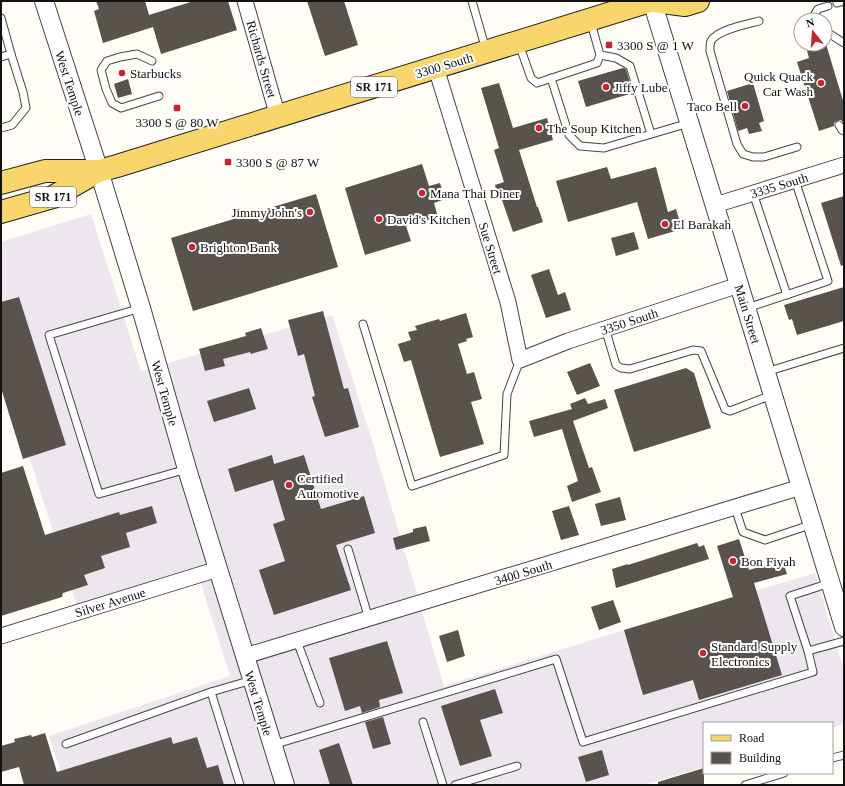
<svg xmlns="http://www.w3.org/2000/svg" width="845" height="786" font-family="Georgia,serif">
	<rect width="100%" height="100%" fill="#fffdf5"/>
	<!-- industrial -->
	<polygon fill="#eee6ef" points="91,214 141,371 332,315 371,437 444,686 624,630 815,573 844,670 844,724 832,728 832,723 704,723 704,767 644,785 65,785 49,736 230,676 196,568 76,604 1,368 1,242"/>
	<!-- building -->
	<g fill="#5a524d">
		<polygon points="96,1 145,1 149,15 194,1 228,1 237,30 161,54 153,27 103,43 94,11 99,9"/>
		<polygon points="307,1 344,1 358,45 325,56"/>
		<polygon points="814,44 826,44 844,104 844,123 841,120 837,121 834,123 834,126 819,131 797,62 809,58 806,47"/>
		<polygon points="623,68 626,69 633,93 586,107 578,81"/>
		<polygon points="128,79 132,94 118,98 114,84"/>
		<polygon points="499,83 513,128 547,118 553,140 519,150 537,207 538,207 543,222 513,232 501,197 498,198 495,185 504,182 494,150 499,148 481,88"/>
		<polygon points="753,83 764,121 759,123 762,131 749,134 747,128 738,131 727,91"/>
		<polygon points="422,164 429,186 440,183 445,199 434,203 438,217 406,226 411,241 365,255 345,188"/>
		<polygon points="607,167 611,179 656,167 668,212 676,209 682,229 648,239 637,202 568,222 556,181"/>
		<polygon points="316,194 338,267 193,311 171,238"/>
		<polygon points="844,196 844,265 841,266 821,203"/>
		<polygon points="634,232 639,249 616,256 611,238"/>
		<polygon points="549,269 558,295 565,292 571,310 546,318 531,275"/>
		<polygon points="844,287 844,321 797,335 792,319 789,320 784,305"/>
		<polygon points="19,297 66,445 23,459 1,388 1,302"/>
		<polygon points="323,311 344,389 348,388 359,427 325,437 312,397 315,396 304,354 298,356 288,320"/>
		<polygon points="466,313 473,337 466,339 467,341 458,344 467,374 474,372 482,399 471,402 484,444 440,457 411,360 404,362 398,344 411,340 408,332 417,330 415,326 439,319 440,321"/>
		<polygon points="261,328 268,349 251,354 250,352 223,359 225,366 205,371 199,349 246,336 245,333"/>
		<polygon points="590,363 600,386 577,395 567,372"/>
		<polygon points="686,368 694,373 711,428 634,452 614,390"/>
		<polygon points="249,388 256,409 214,422 207,401"/>
		<polygon points="585,398 588,404 605,399 608,408 573,421 589,468 592,467 601,492 572,502 567,486 578,481 562,429 534,437 529,421 572,409 570,404"/>
		<polygon points="272,455 274,464 304,455 321,509 364,496 375,533 336,545 351,590 274,615 259,570 285,561 273,524 285,520 273,480 235,492 228,469"/>
		<polygon points="23,466 45,535 119,512 120,515 152,506 157,523 126,533 130,547 101,556 105,568 84,575 88,585 63,593 62,597 1,616 1,473"/>
		<polygon points="620,497 626,520 601,526 595,504"/>
		<polygon points="569,506 579,535 561,540 552,511"/>
		<polygon points="426,526 430,541 396,550 393,538 413,532 413,529"/>
		<polygon points="739,539 749,570 782,560 787,574 754,583 782,675 699,700 693,680 643,695 624,630 733,597 717,546"/>
		<polygon points="697,543 699,547 704,545 709,559 616,588 612,569 628,564 628,565"/>
		<polygon points="613,600 621,622 599,630 591,607"/>
		<polygon points="458,630 465,656 447,662 439,636"/>
		<polygon points="387,641 403,693 379,700 380,707 362,713 360,706 345,711 329,658"/>
		<polygon points="495,689 503,713 480,720 492,756 460,766 441,706"/>
		<polygon points="383,717 391,744 373,749 365,722"/>
		<polygon points="45,733 57,772 171,737 173,744 197,737 207,768 218,765 224,785 24,785 19,767 1,772 1,746 15,742 14,739 31,735 32,737"/>
		<polygon points="339,743 353,785 330,785 319,750"/>
		<polygon points="602,750 609,775 586,782 578,757"/>
		<polygon points="704,768 704,785 658,785 658,782"/>
	</g>
	<g fill="none" stroke-linecap="round" stroke-linejoin="round">
		<!-- service casing -->
		<g stroke="#444" stroke-width="9">
			<g id="service">
				<polyline points="472,1 486,50"/>
				<polyline points="837,3 844,1"/>
				<polyline points="1,18 11,54 1,57"/>
				<polyline points="813,20 813,17 818,9 828,6"/>
				<path d="M759 21C747 24 717 30 711 41 710 43 710 48 710 51L737 144 743 154 753 157H764L797 147"/>
				<polyline points="825,31 844,43"/>
				<polyline points="519,44 531,78 537,83 597,63 600,55 591,23"/>
				<polyline points="600,55 616,58 630,66 651,134"/>
				<polyline points="152,61 137,54 120,57 107,61 101,70 106,89 112,103 121,108 159,96"/>
				<polyline points="551,78 569,135 580,146 604,148 689,123"/>
				<polyline points="839,125 842,130 844,131"/>
				<polyline points="1,128 12,125 26,108 23,92 11,54"/>
				<polyline points="753,193 787,295"/>
				<polyline points="141,308 49,335 99,494 187,469"/>
				<polyline points="747,308 828,281 795,180"/>
				<polyline points="363,324 412,486 504,455 507,394 520,360"/>
				<polyline points="605,328 616,365 621,368 630,369 693,350 701,351 725,409 730,411 772,395"/>
				<polyline points="766,372 844,348"/>
				<polyline points="735,508 743,532 765,540 813,524"/>
				<polyline points="348,549 369,619"/>
				<polyline points="830,583 790,596 808,651 844,641"/>
				<polyline points="297,641 320,703"/>
				<polyline points="211,692 240,785"/>
				<polyline points="423,722 443,785"/>
				<polyline points="66,744 211,692 252,680"/>
				<polyline points="273,745 556,659 583,742 813,672 808,651"/>
				<polyline points="832,758 844,755"/>
				<polyline points="455,785 517,766"/>
				<polyline points="745,785 784,773"/>
			</g>
		</g>
		<!-- minor casing -->
		<g stroke="#444" stroke-width="17">
			<g id="minor">
				<polyline points="245,1 278,117"/>
				<polyline points="436,68 508,302 520,360 568,341 739,285"/>
				<polyline points="715,205 844,165"/>
				<polyline points="1,636 218,569"/>
				<polyline points="245,656 801,487"/>
			</g>
		</g>
		<!-- tertiary casing -->
		<g stroke="#444" stroke-width="20">
			<g id="tertiary">
				<polyline points="44,1 99,171 141,308 187,469 285,785"/>
				<polyline points="652,1 844,627"/>
			</g>
		</g>
		<!-- primary casing -->
		<g stroke="#222" stroke-width="24">
			<g id="primary">
				<polyline points="655,1 685,5 698,1"/>
				<polyline points="1,183 45,171 99,171 117,166 650,1"/>
				<polyline points="1,212 53,197 98,171"/>
			</g>
		</g>
		<!-- service -->
		<use href="#service" stroke="#fff" stroke-width="7"/>
		<!-- minor -->
		<use href="#minor" stroke="#fff" stroke-width="15"/>
		<!-- tertiary -->
		<use href="#tertiary" stroke="#fff" stroke-width="18"/>
		<!-- primary -->
		<use href="#primary" stroke="#f9d66b" stroke-width="22"/>
	</g>
	<!-- markers -->
	<g fill="#c4262e" stroke="#fff" stroke-width="1.5">
		<rect x="605" y="41" width="8" height="8" rx="2"/>
		<circle cx="122" cy="73" r="4"/>
		<circle cx="821" cy="83" r="4"/>
		<circle cx="606" cy="87" r="4"/>
		<circle cx="745" cy="106" r="4"/>
		<rect x="173" y="104" width="8" height="8" rx="2"/>
		<circle cx="539" cy="128" r="4"/>
		<rect x="224" y="158" width="8" height="8" rx="2"/>
		<circle cx="422" cy="193" r="4"/>
		<circle cx="310" cy="212" r="4"/>
		<circle cx="379" cy="219" r="4"/>
		<circle cx="665" cy="224" r="4"/>
		<circle cx="192" cy="247" r="4"/>
		<circle cx="289" cy="485" r="4"/>
		<circle cx="733" cy="561" r="4"/>
		<circle cx="703" cy="653" r="4"/>
	</g>
	<g text-anchor="middle" stroke-width="4" stroke-linejoin="round" paint-order="stroke">
		<!-- shield labels -->
		<g fill="#fff" stroke="#585858" stroke-width="1">
			<rect x="351" y="77" width="46" height="20" rx="3"/>
			<rect x="30" y="187" width="46" height="20" rx="3"/>
		</g>
		<g font-size="12" font-weight="bold" fill="#111">
			<text x="374" y="91">SR 171</text>
			<text x="53" y="201">SR 171</text>
		</g>
		<!-- poi labels -->
		<g font-size="13" fill="#111" stroke="#fff" text-anchor="start">
			<text x="617" y="50">3300 S @ 1 W</text>
			<text x="130" y="78">Starbucks</text>
			<text x="813" y="81" text-anchor="end">Quick Quack<tspan x="813" dy="15">Car Wash</tspan></text>
			<text x="614" y="92">Jiffy Lube</text>
			<text x="737" y="111" text-anchor="end">Taco Bell</text>
			<text x="177" y="127" text-anchor="middle">3300 S @ 80 W</text>
			<text x="547" y="133">The Soup Kitchen</text>
			<text x="236" y="167">3300 S @ 87 W</text>
			<text x="430" y="198">Mana Thai Diner</text>
			<text x="302" y="217" text-anchor="end">Jimmy John's</text>
			<text x="387" y="224">David's Kitchen</text>
			<text x="673" y="229">El Barakah</text>
			<text x="200" y="252">Brighton Bank</text>
			<text x="297" y="483">Certified<tspan x="297" dy="15">Automotive</tspan></text>
			<text x="741" y="566">Bon Fiyah</text>
			<text x="711" y="651">Standard Supply<tspan x="711" dy="15">Electronics</tspan></text>
		</g>
		<!-- street labels -->
		<g font-size="13" fill="#111" stroke="#fff">
			<text transform="translate(262 59) rotate(74)" y="5">Richards Street</text>
			<text transform="translate(444 65) rotate(-17)" y="5">3300 South</text>
			<text transform="translate(70 83) rotate(72)" y="5">West Temple</text>
			<text transform="translate(779 185) rotate(-17)" y="5">3335 South</text>
			<text transform="translate(491 248) rotate(73)" y="5">Sue Street</text>
			<text transform="translate(748 314) rotate(73)" y="5">Main Street</text>
			<text transform="translate(629 321) rotate(-18)" y="5">3350 South</text>
			<text transform="translate(165 393) rotate(74)" y="5">West Temple</text>
			<text transform="translate(523 572) rotate(-17)" y="5">3400 South</text>
			<text transform="translate(110 602) rotate(-17)" y="5">Silver Avenue</text>
			<text transform="translate(259 703) rotate(73)" y="5">West Temple</text>
		</g>
	</g>
	<!-- border -->
	<rect width="845" height="786" fill="none" stroke="#111111" stroke-width="4"/>
	<!-- legend -->
	<rect x="703" y="722" width="130" height="52" fill="#ffffff" stroke="#a0a0a0"/>
	<rect x="711" y="735" width="20" height="6" fill="#f9d66b" stroke="#a0a0a0"/>
	<text x="739" y="742" font-size="12" fill="#111111">Road</text>
	<rect x="711" y="752" width="20" height="12" fill="#5a524d" stroke="#a0a0a0"/>
	<text x="739" y="762" font-size="12" fill="#111111">Building</text>
	<!-- north arrow -->
	<g transform="translate(813 32) rotate(343)"><circle r="19" fill="#ffffff" stroke="#a0a0a0"/>
	<path d="M0-3L7 15L0 10L-7 15Z" fill="#c4262e"/>
	<text y="-6" font-size="11" font-weight="bold" text-anchor="middle" fill="#111111">N</text>
	</g>
</svg>
